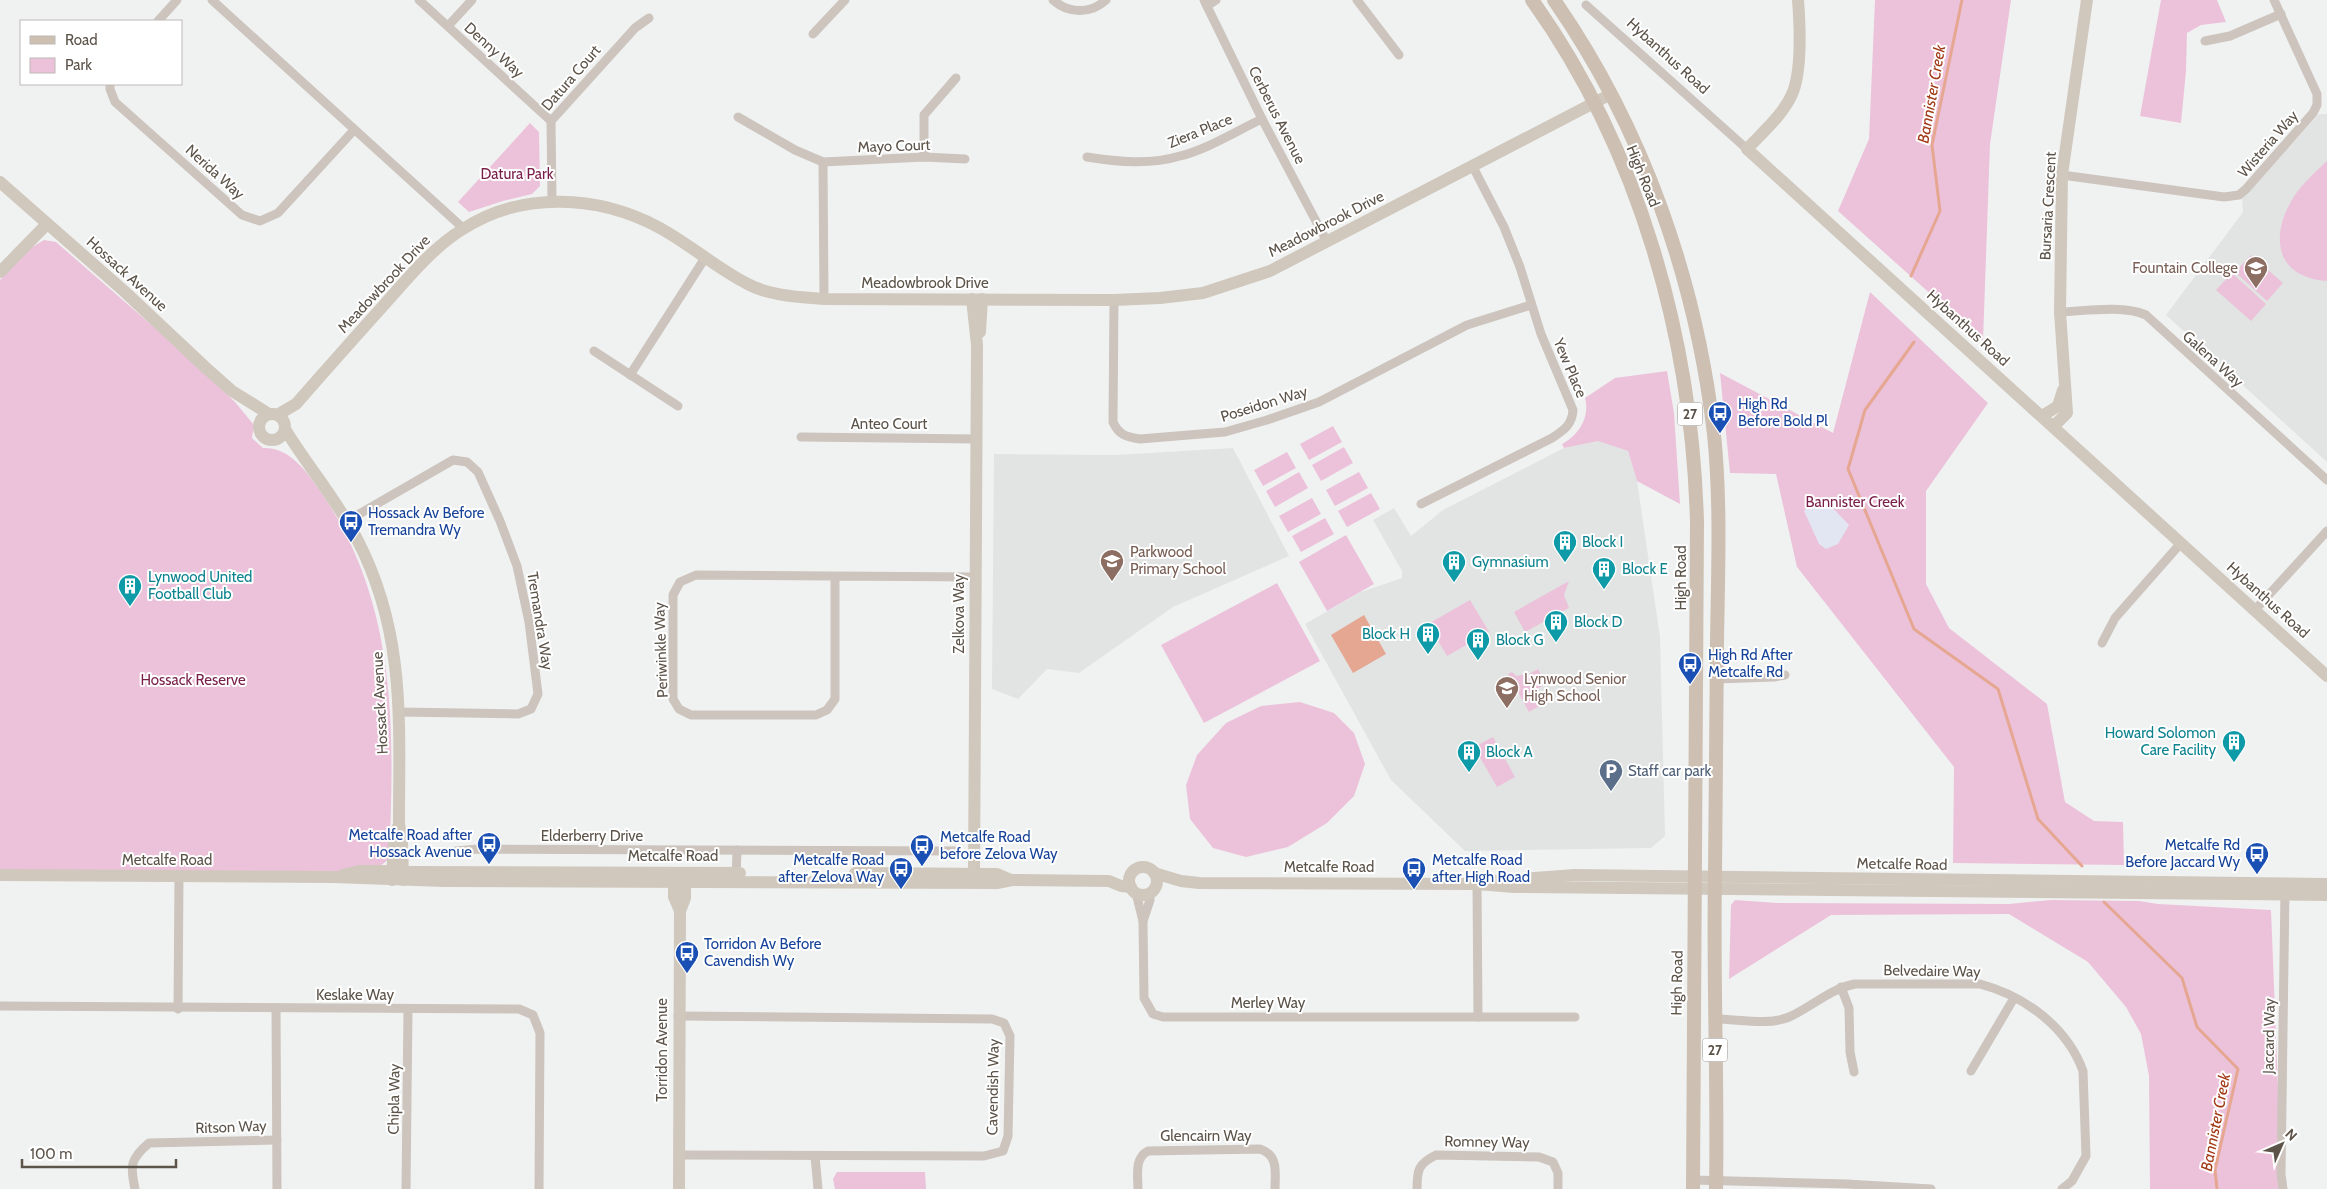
<svg xmlns="http://www.w3.org/2000/svg" width="2327" height="1189" font-family="Cabin,sans-serif">
	<rect width="100%" height="100%" fill="#f0f2f2"/>
	<!-- education -->
	<g fill="#e1e4e3">
		<polygon points="2319,114 2327,114 2327,462 2166,315 2243,212 2242,199"/>
		<polygon points="1598,441 1628,451 1637,481 1660,637 1665,836 1651,848 1465,851 1391,780 1305,624 1361,592 1402,578 1402,571 1373,520 1394,508 1411,536 1443,510 1564,448"/>
		<polygon points="1233,448 1289,556 1173,607 1079,673 1047,669 1018,699 992,689 994,454 1116,455"/>
	</g>
	<!-- green -->
	<g fill="#ecc2da">
		<polygon points="1875,0 2011,0 1990,144 1983,341 1838,211 1869,139"/>
		<polygon points="2161,0 2217,0 2226,22 2201,25 2187,33 2186,71 2181,123 2140,116"/>
		<polygon points="530,123 539,132 540,186 532,194 503,201 469,212 458,202"/>
		<path d="M2327 161V281C2276 278 2269 237 2293 198 2302 184 2315 172 2327 161Z"/>
		<path d="M44 240 56 242 178 348 235 402 254 425 252 438 263 448C290 447 306 471 320 491 397 601 395 729 389 858 378 873 350 872 333 876L0 871V280L26 251Z"/>
		<polygon points="2251,255 2283,283 2267,301 2235,272"/>
		<polygon points="2232,273 2266,304 2251,321 2216,290"/>
		<polygon points="1870,292 1988,403 1926,491 1926,584 1949,628 2047,704 2065,802 2094,821 2123,822 2124,865 1953,863 1954,767 1797,567 1776,474 1730,473 1720,373 1833,433"/>
		<path d="M1667 371 1674 413 1680 504 1637 481 1628 451 1598 441 1564 448 1562 444C1579 435 1590 417 1585 398L1615 378Z"/>
		<polygon points="1333,426 1342,442 1309,460 1300,444"/>
		<polygon points="1344,447 1353,463 1321,481 1312,465"/>
		<polygon points="1287,452 1296,468 1263,486 1254,470"/>
		<polygon points="1299,472 1308,488 1275,507 1266,491"/>
		<polygon points="1359,472 1368,488 1335,506 1326,490"/>
		<polygon points="1371,493 1380,509 1347,527 1338,511"/>
		<polygon points="1312,498 1321,514 1288,532 1279,516"/>
		<polygon points="1325,518 1334,534 1301,552 1292,536"/>
		<polygon points="1346,535 1374,584 1327,611 1299,562"/>
		<polygon points="1569,581 1564,595 1569,608 1525,632 1514,612"/>
		<polygon points="1277,583 1320,661 1204,723 1161,645"/>
		<polygon points="1470,600 1489,632 1447,656 1428,624"/>
		<polygon points="1538,669 1546,684 1535,690 1543,704 1529,712 1508,674 1512,672 1516,676 1529,674"/>
		<polygon points="1300,702 1334,713 1354,733 1365,764 1354,796 1327,823 1288,847 1246,857 1213,848 1190,819 1186,785 1197,755 1226,723 1261,706"/>
		<polygon points="1493,737 1515,777 1497,787 1474,747"/>
		<polygon points="1735,900 1777,903 2009,904 2051,900 2139,901 2158,904 2271,910 2282,1189 2150,1189 2149,1076 2141,1034 2126,1007 2088,962 2009,914 1831,915 1729,979 1731,905"/>
		<polygon points="837,1172 925,1172 926,1189 835,1189 833,1179"/>
	</g>
	<!-- sand -->
	<polygon fill="#e2e6f2" points="1820,504 1829,504 1849,525 1838,544 1826,549 1819,544 1804,511 1810,505"/>
	<!-- water -->
	<polygon fill="#e6a792" points="1364,615 1386,654 1353,673 1331,635"/>
	<g fill="none" stroke-linecap="round" stroke-linejoin="round">
		<!-- stream -->
		<g stroke="#e6a792" stroke-width="3">
			<polyline points="1911,276 1940,211 1932,145 1962,0"/>
			<polyline points="1914,342 1865,410 1848,469 1914,629 1998,689 2038,819 2082,866"/>
			<polyline points="2104,902 2182,978 2197,1027 2238,1069 2215,1170 2217,1189"/>
		</g>
		<!-- street -->
		<g stroke="#ccc4bd" stroke-width="9">
			<polyline points="212,0 463,228"/>
			<polyline points="419,0 551,121"/>
			<path d="M1053 0C1069 14 1091 14 1106 0"/>
			<polyline points="1204,0 1262,119 1327,242"/>
			<polyline points="1357,0 1399,55"/>
			<polyline points="1586,5 1747,149"/>
			<polyline points="1207,6 1216,0"/>
			<polyline points="158,21 177,0"/>
			<polyline points="448,26 472,0"/>
			<polyline points="813,34 845,0"/>
			<polyline points="2205,41 2230,36 2281,14"/>
			<polyline points="110,84 110,89 115,102 242,215 260,221 278,213 354,130"/>
			<polyline points="738,117 795,150 823,162 924,157 965,159"/>
			<polyline points="924,157 924,115 956,78"/>
			<path d="M1087 157C1118 162 1150 165 1180 156 1208 149 1236 131 1262 119"/>
			<polyline points="823,162 824,299"/>
			<polyline points="2062,175 2224,197 2239,195 2246,189 2313,113 2317,105 2317,94 2274,0"/>
			<polyline points="552,201 551,121 635,28 649,18"/>
			<path d="M1114 300 1113 422C1119 435 1126 437 1140 439L1225 432 1267 420 1319 402 1467 325 1531 305"/>
			<path d="M2060 312C2085 311 2123 305 2146 315L2327 480"/>
			<polyline points="594,351 678,406"/>
			<polyline points="630,375 705,258"/>
			<polyline points="801,437 976,439"/>
			<path d="M1421 504 1552 438C1564 430 1572 425 1573 410L1541 334 1520 267 1504 227 1473 167"/>
			<polyline points="347,521 453,460 467,462 478,472 500,521 517,566 529,622 538,694 531,709 518,714 399,712"/>
			<polyline points="835,577 835,699 827,710 816,715 691,715 679,709 673,699 673,595 680,582 696,575 976,577"/>
			<polyline points="2255,610 2327,531"/>
			<polyline points="2102,643 2115,618 2181,543"/>
			<polyline points="1716,679 1774,677 1785,675"/>
			<polyline points="447,852 477,849 955,851"/>
			<polyline points="736,878 737,850"/>
			<polyline points="1477,884 1478,1017"/>
			<polyline points="1136,893 1143,921 1144,998 1153,1014 1163,1017 1575,1017"/>
			<polyline points="1143,921 1150,900 1150,894"/>
			<polyline points="1841,987 1849,1008 1850,1052 1854,1072"/>
			<polyline points="0,1006 519,1009 533,1015 540,1033 539,1189"/>
			<polyline points="276,1008 277,1189"/>
			<polyline points="178,1009 179,876"/>
			<path d="M1715 1019C1738 1019 1768 1026 1789 1017 1812 1007 1829 989 1855 984H1980C2025 996 2067 1027 2083 1071L2086 1156 2072 1181 2062 1189"/>
			<polyline points="1971,1071 2014,998"/>
			<polyline points="678,1155 984,1156 1003,1151 1008,1136 1010,1036 1004,1023 992,1019 678,1016"/>
			<polyline points="815,1156 818,1189"/>
			<polyline points="1693,1180 1847,1184 1931,1189"/>
			<path d="M135 1189C130 1166 130 1159 149 1143L277 1140"/>
			<polyline points="406,1189 408,1009"/>
			<path d="M1138 1189C1138 1176 1134 1158 1148 1151L1260 1149C1279 1155 1275 1173 1275 1189"/>
			<path d="M1417 1189C1417 1170 1418 1164 1436 1155L1539 1157 1553 1162 1558 1173V1189"/>
			<polyline points="2283,1189 2281,1174 2285,890"/>
		</g>
		<!-- secondary -->
		<g stroke="#d0c8bd" stroke-width="12">
			<path d="M1798 0C1800 26 1802 68 1793 92 1784 114 1763 132 1747 149L2327 676"/>
			<polyline points="0,182 124,291 205,367 232,391 269,414"/>
			<polyline points="0,272 47,224"/>
			<polyline points="972,299 977,345 974,880"/>
			<polyline points="980,332 982,299"/>
			<circle cx="272" cy="427" r="13"/>
			<path d="M277 415 296 404C325 371 354 338 384 305 408 278 432 248 463 229 522 191 598 195 658 227 688 243 714 266 744 282 768 296 797 297 824 299L1114 300 1160 298 1203 293 1270 271 1611 94"/>
			<polyline points="2042,416 2058,406 2063,390"/>
			<polyline points="2054,426 2067,413 2060,312 2062,175 2087,0"/>
			<path d="M285 429C308 467 338 501 358 541 406 635 399 722 399 824L402 840 403 880"/>
			<circle cx="1143" cy="881" r="14"/>
			<polyline points="405,872 740,873"/>
			<polyline points="855,873 997,874 1011,880"/>
			<polyline points="1154,873 1181,881 1199,883 1477,884 1514,887 2327,895"/>
			<polyline points="0,875 333,877 444,881 997,883 1012,880 1109,881 1121,886 1131,887"/>
			<polyline points="343,875 359,871 385,871"/>
			<polyline points="674,875 674,897 680,911"/>
			<polyline points="392,880 394,838 399,824"/>
			<polyline points="1495,881 1575,875 2327,884"/>
			<polyline points="679,1189 680,911 685,898 685,873"/>
		</g>
		<!-- primary -->
		<g stroke="#cdc0b2" stroke-width="14">
			<path d="M1532 0C1640 151 1692 339 1697 522L1693 1189"/>
			<path d="M1554 0C1643 128 1696 279 1714 434 1721 503 1718 573 1717 642 1716 720 1716 798 1715 876 1713 980 1718 1085 1716 1189"/>
		</g>
	</g>
	<!-- icons -->
	<defs>
		<g id="school-pin" transform="scale(1.25)"><path d="M0 17L-7.5 6A9.5 9.5 0 1 1 7.5 6Z" fill="#8d6e63" stroke="#fff"/><path d="M0-5L7-2L0 1L-7-2ZM-4 1L0 2.5L4 1V4Q0 6-4 4Z" fill="#fff"/></g>
		<g id="bus-pin" transform="scale(1.25)"><path d="M0 17L-7.5 6A9.5 9.5 0 1 1 7.5 6Z" fill="#1a4fb4" stroke="#fff"/><path d="M-5-6H5V4H4V6H2V4H-2V6H-4V4H-5ZM-3.5-4V0h7V-4ZM-3.5 1.2v1.5H-2V1.2ZM2 1.2v1.5H3.5V1.2Z" fill="#fff"/></g>
		<g id="building-pin" transform="scale(1.25)"><path d="M0 17L-7.5 6A9.5 9.5 0 1 1 7.5 6Z" fill="#0f9aa8" stroke="#fff"/><path d="M-4-6H4V6H1V3H-1V6H-4ZM-2.5-4.3h1.7v1.8h-1.7ZM.8-4.3h1.7v1.8H.8ZM-2.5-1h1.7V.8h-1.7ZM.8-1h1.7V.8H.8Z" fill="#fff"/></g>
		<g id="parking-pin" transform="scale(1.25)"><path d="M0 17L-7.5 6A9.5 9.5 0 1 1 7.5 6Z" fill="#5c6f8a" stroke="#fff"/><path d="M-3.5-5.5H1a3.5 3.5 0 0 1 0 7H-1V5.5H-3.5ZM-1-3.4V-.6H.8a1.4 1.4 0 0 0 0-2.8Z" fill="#fff"/></g>
	</defs>
	<g fill-rule="evenodd">
		<use href="#school-pin" x="2256" y="268"/>
		<use href="#bus-pin" x="1720" y="413"/>
		<use href="#bus-pin" x="351" y="522"/>
		<use href="#building-pin" x="1565" y="542"/>
		<use href="#school-pin" x="1112" y="561"/>
		<use href="#building-pin" x="1454" y="562"/>
		<use href="#building-pin" x="1604" y="569"/>
		<use href="#building-pin" x="130" y="586"/>
		<use href="#building-pin" x="1556" y="622"/>
		<use href="#building-pin" x="1428" y="634"/>
		<use href="#building-pin" x="1478" y="640"/>
		<use href="#bus-pin" x="1690" y="664"/>
		<use href="#school-pin" x="1507" y="688"/>
		<use href="#building-pin" x="2234" y="742"/>
		<use href="#building-pin" x="1469" y="752"/>
		<use href="#parking-pin" x="1611" y="771"/>
		<use href="#bus-pin" x="489" y="844"/>
		<use href="#bus-pin" x="922" y="846"/>
		<use href="#bus-pin" x="2257" y="854"/>
		<use href="#bus-pin" x="901" y="869"/>
		<use href="#bus-pin" x="1414" y="869"/>
		<use href="#bus-pin" x="687" y="953"/>
	</g>
	<g text-anchor="middle" stroke-width="4" stroke-linejoin="round" paint-order="stroke">
		<!-- shield labels -->
		<g fill="#fff" stroke="#8d8780" stroke-width="1">
			<rect x="1677.5" y="402.5" width="25" height="23" rx="4"/>
			<rect x="1702.5" y="1038.5" width="25" height="23" rx="4"/>
		</g>
		<g font-size="14" font-weight="bold" fill="#5c5349">
			<text x="1690" y="419">27</text>
			<text x="1715" y="1055">27</text>
		</g>
		<!-- street labels -->
		<g font-size="15" fill="#5c5349" stroke="#fff">
			<text transform="translate(494 50) rotate(42)" y="5">Denny Way</text>
			<text transform="translate(1668 56) rotate(42)" y="5">Hybanthus Road</text>
			<text transform="translate(571 78) rotate(-49)" y="5">Datura Court</text>
			<text transform="translate(1277 115) rotate(63)" y="5">Cerberus Avenue</text>
			<text transform="translate(1200 131) rotate(-22)" y="5">Ziera Place</text>
			<text transform="translate(2268 144) rotate(-49)" y="5">Wisteria Way</text>
			<text transform="translate(894 146) rotate(-2)" y="5">Mayo Court</text>
			<text transform="translate(215 172) rotate(42)" y="5">Nerida Way</text>
			<text transform="translate(1643 176) rotate(68)" y="5">High Road</text>
			<text transform="translate(2048 206) rotate(-87)" y="5">Bursaria Crescent</text>
			<text transform="translate(1326 224) rotate(-27)" y="5">Meadowbrook Drive</text>
			<text transform="translate(127 274) rotate(42)" y="5">Hossack Avenue</text>
			<text x="925" y="288">Meadowbrook Drive</text>
			<text transform="translate(384 284) rotate(-47)" y="5">Meadowbrook Drive</text>
			<text transform="translate(1968 328) rotate(42)" y="5">Hybanthus Road</text>
			<text transform="translate(2213 359) rotate(42)" y="5">Galena Way</text>
			<text transform="translate(1570 368) rotate(67)" y="5">Yew Place</text>
			<text transform="translate(1264 404) rotate(-17)" y="5">Poseidon Way</text>
			<text x="889" y="429">Anteo Court</text>
			<text transform="translate(1681 578) rotate(-90)" y="5">High Road</text>
			<text transform="translate(2268 600) rotate(42)" y="5">Hybanthus Road</text>
			<text transform="translate(959 614) rotate(-90)" y="5">Zelkova Way</text>
			<text transform="translate(540 621) rotate(81)" y="5">Tremandra Way</text>
			<text transform="translate(661 650) rotate(-92)" y="5">Periwinkle Way</text>
			<text transform="translate(380 703) rotate(-93)" y="5">Hossack Avenue</text>
			<text x="592" y="841">Elderberry Drive</text>
			<text x="673" y="861">Metcalfe Road</text>
			<text x="167" y="865">Metcalfe Road</text>
			<text transform="translate(1902 864) rotate(1)" y="5">Metcalfe Road</text>
			<text x="1329" y="872">Metcalfe Road</text>
			<text transform="translate(1932 971) rotate(1)" y="5">Belvedaire Way</text>
			<text transform="translate(1677 983) rotate(-89)" y="5">High Road</text>
			<text x="355" y="1000">Keslake Way</text>
			<text x="1268" y="1008">Merley Way</text>
			<text transform="translate(2269 1036) rotate(-89)" y="5">Jaccard Way</text>
			<text transform="translate(662 1050) rotate(-90)" y="5">Torridon Avenue</text>
			<text transform="translate(993 1087) rotate(-89)" y="5">Cavendish Way</text>
			<text transform="translate(394 1099) rotate(-89)" y="5">Chipla Way</text>
			<text transform="translate(231 1127) rotate(-2)" y="5">Ritson Way</text>
			<text x="1206" y="1141">Glencairn Way</text>
			<text transform="translate(1487 1142) rotate(1)" y="5">Romney Way</text>
		</g>
		<!-- park labels -->
		<g font-size="15" fill="#791e48" stroke="#fff">
			<text x="517" y="179">Datura Park</text>
			<text x="1855" y="507">Bannister Creek</text>
			<text x="193" y="685">Hossack Reserve</text>
		</g>
		<!-- education labels -->
		<g font-size="15" fill="#785e54" stroke="#fff" text-anchor="start">
			<text x="2238" y="273" text-anchor="end">Fountain College</text>
			<text x="1130" y="557">Parkwood<tspan x="1130" dy="17">Primary School</tspan></text>
			<text x="1524" y="684">Lynwood Senior<tspan x="1524" dy="17">High School</tspan></text>
		</g>
		<!-- transit labels -->
		<g font-size="15" fill="#164399" stroke="#fff" text-anchor="start">
			<text x="1738" y="409">High Rd<tspan x="1738" dy="17">Before Bold Pl</tspan></text>
			<text x="368" y="518">Hossack Av Before<tspan x="368" dy="17">Tremandra Wy</tspan></text>
			<text x="1708" y="660">High Rd After<tspan x="1708" dy="17">Metcalfe Rd</tspan></text>
			<text x="472" y="840" text-anchor="end">Metcalfe Road after<tspan x="472" dy="17">Hossack Avenue</tspan></text>
			<text x="940" y="842">Metcalfe Road<tspan x="940" dy="17">before Zelova Way</tspan></text>
			<text x="2240" y="850" text-anchor="end">Metcalfe Rd<tspan x="2240" dy="17">Before Jaccard Wy</tspan></text>
			<text x="884" y="865" text-anchor="end">Metcalfe Road<tspan x="884" dy="17">after Zelova Way</tspan></text>
			<text x="1432" y="865">Metcalfe Road<tspan x="1432" dy="17">after High Road</tspan></text>
			<text x="704" y="949">Torridon Av Before<tspan x="704" dy="17">Cavendish Wy</tspan></text>
		</g>
		<!-- culture labels -->
		<g font-size="15" fill="#0d838f" stroke="#fff" text-anchor="start">
			<text x="1582" y="547">Block I</text>
			<text x="1472" y="567">Gymnasium</text>
			<text x="1622" y="574">Block E</text>
			<text x="148" y="582">Lynwood United<tspan x="148" dy="17">Football Club</tspan></text>
			<text x="1574" y="627">Block D</text>
			<text x="1410" y="639" text-anchor="end">Block H</text>
			<text x="1496" y="645">Block G</text>
			<text x="2216" y="738" text-anchor="end">Howard Solomon<tspan x="2216" dy="17">Care Facility</tspan></text>
			<text x="1486" y="757">Block A</text>
		</g>
		<!-- service labels -->
		<g font-size="15" fill="#4e5e75" stroke="#fff" text-anchor="start">
			<text x="1628" y="776">Staff car park</text>
		</g>
		<!-- water labels -->
		<g font-size="16" font-style="italic" fill="#a23a16" stroke="#fff">
			<text transform="translate(1931 94) rotate(-80)" y="6">Bannister Creek</text>
			<text transform="translate(2215 1122) rotate(-79)" y="6">Bannister Creek</text>
		</g>
	</g>
	<!-- legend -->
	<rect x="20" y="20" width="162" height="65" fill="#ffffff" stroke="#bebab6"/>
	<rect x="30" y="36" width="25" height="8" fill="#cdc0b2" stroke="#bebab6"/>
	<text x="65" y="45" font-size="15" fill="#5c5349">Road</text>
	<rect x="30" y="58" width="25" height="15" fill="#ecc2da" stroke="#bebab6"/>
	<text x="65" y="70" font-size="15" fill="#5c5349">Park</text>
	<!-- north arrow -->
	<g transform="translate(2282 1144) rotate(45)" stroke="#ffffff" stroke-width="4" paint-order="stroke">
	<path d="M0-4L9 19L0 12L-9 19Z" fill="#5c5349"/>
	<text y="-8" font-size="14" font-weight="bold" text-anchor="middle" fill="#5c5349">N</text>
	</g>
	<!-- scale -->
	<path d="M22 1159v8h154v-8" fill="none" stroke="#5c5349" stroke-width="2.5"/>
	<text x="30" y="1159" font-size="15" fill="#5c5349" stroke="#ffffff" stroke-width="4" paint-order="stroke">100 m</text>
</svg>
